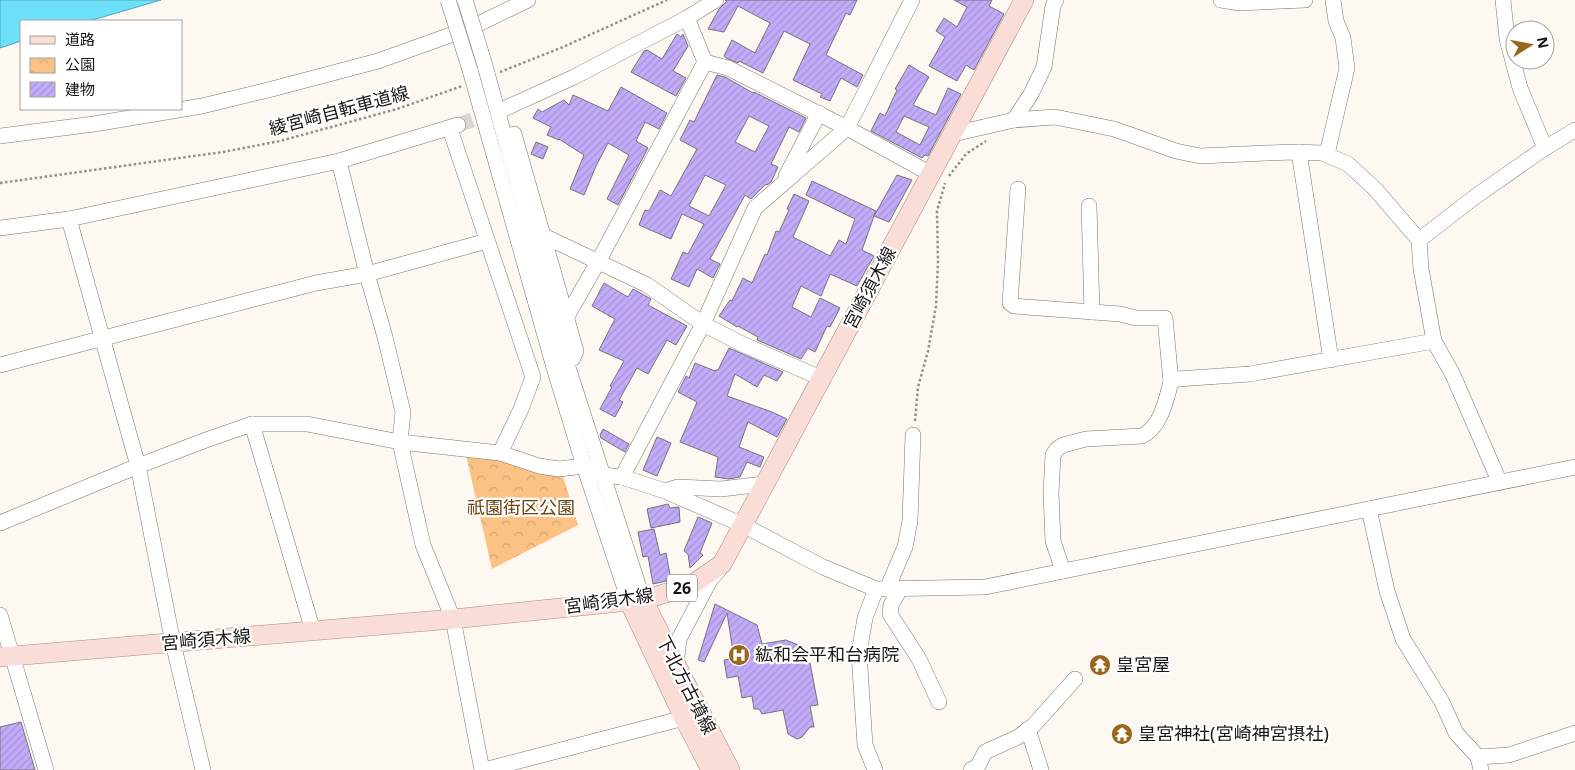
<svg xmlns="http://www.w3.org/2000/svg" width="1575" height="770" font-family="'Noto Sans','Noto Sans JP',sans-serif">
	<defs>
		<pattern id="park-crowns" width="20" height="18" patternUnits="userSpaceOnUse" patternTransform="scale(1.25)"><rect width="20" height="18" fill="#fbc185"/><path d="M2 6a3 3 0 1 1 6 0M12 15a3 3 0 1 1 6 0" fill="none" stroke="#d7a572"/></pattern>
		<pattern id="building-hatch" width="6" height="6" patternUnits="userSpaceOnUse" patternTransform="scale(1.25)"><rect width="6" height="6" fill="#c2acf9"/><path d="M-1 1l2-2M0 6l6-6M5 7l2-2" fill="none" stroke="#a693d5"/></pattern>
	</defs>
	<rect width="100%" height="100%" fill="#fdf8f2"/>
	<!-- park -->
	<polygon fill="url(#park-crowns)" points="466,455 498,458 562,473 578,525 492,569"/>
	<!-- water -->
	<polygon fill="#6ce0f9" stroke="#53a4b5" points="0,0 161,0 89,21 21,21 21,41 0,48"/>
	<!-- building -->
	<g fill="url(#building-hatch)" stroke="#757379" fill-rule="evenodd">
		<polygon points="725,0 857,0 850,15 846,13 826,55 863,75 857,87 841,78 830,101 820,97 822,94 793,80 810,44 784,31 763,73 739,61 738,63 726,58 724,56 732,40 755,53 770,23 738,6 724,32 708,29 719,9 727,1"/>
		<polygon points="954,0 992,0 989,6 1004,14 974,70 966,65 957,81 929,66 945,37 936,31 944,18 957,27 967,7"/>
		<polygon points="677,34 681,37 683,34 688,46 673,71 686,78 676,96 631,72 644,51 647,50 662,59"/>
		<path d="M909 65 929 77 913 105 936 115 948 88 961 94 928 156 925 155 922 158 871 131 880 113 885 116 897 90 895 89ZM904 116 929 127 920 145 896 132Z"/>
		<path d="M717 75 725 77 753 93 754 92 806 118 799 132 789 127 771 164 778 167 771 182 767 185 766 184 751 199 745 195 710 259 720 264 713 278 697 269 689 287 671 279 683 252 688 254 704 224 682 214 671 239 639 225 645 210 649 211 660 190 671 196 697 149 680 140 690 120 694 122ZM749 116 769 126 755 152 735 142ZM705 175 726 185 709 216 689 206Z"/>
		<polygon points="621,87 667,113 659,129 645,122 636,141 648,148 618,205 607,199 629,155 608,143 596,166 584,195 570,189 584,155 559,139 559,140 547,135 551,127 533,118 538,109 542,112 564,100 569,105 573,95 608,111"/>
		<polygon points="536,142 548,147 543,159 531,154"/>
		<polygon points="897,175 912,180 889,222 874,216 862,250 874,256 857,286 830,274 821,296 801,286 792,307 811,317 820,298 840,308 830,327 827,326 815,352 808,348 801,359 757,340 758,337 738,326 737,327 719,316 730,300 732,301 743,278 752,283 765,254 767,255 776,231 779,232 789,210 787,209 794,194 809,201 793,237 830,256 839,240 846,244 855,219 806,195 812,181 876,211 874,216"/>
		<polygon points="604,283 628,297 633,289 651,299 648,305 687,326 676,345 667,340 648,374 637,368 619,400 623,402 615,417 600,409 612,387 610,386 624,361 599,350 615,319 592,306"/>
		<polygon points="729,348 783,372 777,381 764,375 757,387 735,374 727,396 772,412 787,419 777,437 748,422 739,447 764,457 760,467 747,462 740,477 729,479 715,477 718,457 680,442 697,402 678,392 686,376 689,378 695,363 715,371 716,370 718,370"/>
		<polygon points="603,429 629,444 625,452 601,438 600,435"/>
		<polygon points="657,437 671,443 657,476 643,470"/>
		<polygon points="668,504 670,508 679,507 680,522 651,528 647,509"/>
		<polygon points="698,517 712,523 700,553 703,555 690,568 688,554 684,551"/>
		<polygon points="654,529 660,555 666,553 671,580 653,584 648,556 643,557 638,532"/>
		<polygon points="715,604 757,625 762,644 786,640 803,647 806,664 810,663 818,705 810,706 814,727 810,727 802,737 797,739 788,734 783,710 762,714 759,709 754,709 752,696 742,698 738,676 727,678 724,660 734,658 727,613 704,662 698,660"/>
		<polygon points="21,722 35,770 0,770 0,727"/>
	</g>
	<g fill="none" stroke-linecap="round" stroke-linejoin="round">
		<!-- minor-tunnel -->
		<polyline stroke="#dbd6d1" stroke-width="15" stroke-dasharray="15 8" stroke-linecap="butt" points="458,125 495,112"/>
		<!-- minor casing -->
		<g stroke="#7a7570" stroke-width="16">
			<g id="minor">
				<polyline points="1221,0 1240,3 1305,0"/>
				<polyline points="1503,0 1507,39 1520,88 1545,148"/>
				<polyline points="687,18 705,62"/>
				<polyline points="484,62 566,361 643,600"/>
				<polyline points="705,62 728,68 847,128 931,174"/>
				<polyline points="470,70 555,371 584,466 629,601"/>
				<polyline points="499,111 574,77 687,18 716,0"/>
				<polyline points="1014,120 1031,94 1044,67 1053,6 1056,0"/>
				<polyline points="450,129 533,377 521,409 500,453"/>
				<polyline points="514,134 576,351 573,358 566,361"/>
				<polyline points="953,134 1014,120 1055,117 1114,129 1176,151 1200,156 1291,152 1322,153 1348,164 1375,189 1419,240 1421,269 1434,341 1453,375 1499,481"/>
				<polyline points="0,136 94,124 202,106 272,89 378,61 470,28 528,0"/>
				<polyline points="1299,152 1331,360"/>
				<polyline points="1327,154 1347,68 1343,38 1336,21 1333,0"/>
				<polyline points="339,161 367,274 385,337 403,412 400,442 423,545 453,619 482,770"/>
				<polyline points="786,176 819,113"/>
				<polyline points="1018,189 1010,303 1014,306 1120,314 1136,318 1165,318 1171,382"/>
				<polyline points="1089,206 1092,312"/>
				<polyline points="69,219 138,466 173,643 203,770"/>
				<polyline points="0,228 69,219 339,161 458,125"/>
				<polyline points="544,236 647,285 703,324 742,344 821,378"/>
				<polyline points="1419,240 1476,196 1545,148 1575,130"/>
				<polyline points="566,318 598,262 705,62"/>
				<polyline points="0,365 316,283 367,274 487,241"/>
				<polyline points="252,424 313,631"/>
				<polyline points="622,477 703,324 755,208 847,128 912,0"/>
				<polyline points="665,491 743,525 823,567 876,589 985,587 1575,467"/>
				<polyline points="1369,509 1387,591 1403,639 1442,702 1456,733 1478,757 1481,770"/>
				<polyline points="0,523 138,466 206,440 252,424 307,424 400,442 500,453 539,466 559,469 584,466 603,475 622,477 665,491 678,487 721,489 764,484"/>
				<path d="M1063 571 1053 541 1051 493 1053 455 1057 449 1063 445 1086 439 1142 436C1161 427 1166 400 1171 382L1177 379 1250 374 1434 341"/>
				<polyline points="887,589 905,547 910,521 913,435"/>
				<polyline points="900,589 891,605 890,614 919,659 939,702"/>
				<polyline points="0,615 46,770"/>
				<polyline points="676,665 679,639 710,580 719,570"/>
				<polyline points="1028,729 1041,770"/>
				<polyline points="1478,757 1509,755 1575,733"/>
				<polyline points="484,770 684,718"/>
				<polyline points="875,770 865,745 859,653 865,618 876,589"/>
				<polyline points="971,770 978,766 985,752 1018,737 1033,726 1075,679"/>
			</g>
		</g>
		<!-- major casing -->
		<g stroke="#a88981" stroke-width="20">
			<g id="major">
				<polyline points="643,600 730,770"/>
				<polyline points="629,601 684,718 711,770"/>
				<polyline points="0,657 453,619 629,601 643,600 690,586 722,564 1024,0"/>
			</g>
		</g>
		<!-- path -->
		<g stroke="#93908b" stroke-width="2.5" stroke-dasharray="2.5 2.5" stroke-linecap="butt">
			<polyline points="500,72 563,47 667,0"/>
			<polyline points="949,176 966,154 986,141"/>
			<polyline points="0,183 223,152 280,141 397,109 462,86"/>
			<polyline points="915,421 918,387 928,351 936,306 938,262 937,211 945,183"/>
		</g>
		<!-- minor -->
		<use href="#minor" stroke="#fff" stroke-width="15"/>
		<!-- major -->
		<use href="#major" stroke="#f9ddd6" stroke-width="19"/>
		<!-- minor-bridge casing -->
		<g stroke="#7a7570" stroke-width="16" stroke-linecap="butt">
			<g id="minor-bridge">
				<polyline points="448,0 470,70"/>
				<polyline points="465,0 484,62"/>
			</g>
		</g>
		<!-- minor-bridge -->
		<use href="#minor-bridge" stroke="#fff" stroke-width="15"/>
	</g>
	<!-- icons -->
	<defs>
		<g id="hospital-disc" transform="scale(1.125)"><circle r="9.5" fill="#99661b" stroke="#fff"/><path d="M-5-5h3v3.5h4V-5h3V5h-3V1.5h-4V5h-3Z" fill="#fff"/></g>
		<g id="temple-disc" transform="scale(1.125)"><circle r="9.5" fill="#99661b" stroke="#fff"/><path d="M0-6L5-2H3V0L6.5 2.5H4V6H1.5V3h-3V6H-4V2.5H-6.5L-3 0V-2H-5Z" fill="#fff"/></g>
	</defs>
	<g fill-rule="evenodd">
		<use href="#hospital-disc" x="739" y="655"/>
		<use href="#temple-disc" x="1100" y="665"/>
		<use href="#temple-disc" x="1122" y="734"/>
	</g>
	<g text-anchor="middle" stroke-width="4.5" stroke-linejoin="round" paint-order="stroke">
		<!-- shield labels -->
		<rect fill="#fff" stroke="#5e5d5b" stroke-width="1" x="667" y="574.5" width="30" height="27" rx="4"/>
		<g font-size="16" font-weight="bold" fill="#191715">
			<text x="682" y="594">26</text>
		</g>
		<!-- street labels -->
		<g font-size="18" fill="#191715" stroke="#fff">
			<text transform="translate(339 111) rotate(-15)" y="6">綾宮崎自転車道線</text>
			<text transform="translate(870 288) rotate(-62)" y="6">宮崎須木線</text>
			<text transform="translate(609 601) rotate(-8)" y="6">宮崎須木線</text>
			<text transform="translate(206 640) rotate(-5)" y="6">宮崎須木線</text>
			<text transform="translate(686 685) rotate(63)" y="6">下北方古墳線</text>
		</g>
		<!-- park labels -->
		<g font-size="18" fill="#6c4311" stroke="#fff">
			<text x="521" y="514">祇園街区公園</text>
		</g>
		<!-- poi labels -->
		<g font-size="18" fill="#191715" stroke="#fff" text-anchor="start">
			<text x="755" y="661">紘和会平和台病院</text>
			<text x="1116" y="671">皇宮屋</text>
			<text x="1138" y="740">皇宮神社(宮崎神宮摂社)</text>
		</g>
	</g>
	<!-- legend -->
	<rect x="20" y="20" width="162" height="90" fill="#ffffff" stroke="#a3a2a1"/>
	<rect x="30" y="36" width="25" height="8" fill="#f9ddd6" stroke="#a3a2a1"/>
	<text x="65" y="45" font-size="15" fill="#191715">道路</text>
	<rect x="30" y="58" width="25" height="15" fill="url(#park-crowns)" stroke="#a3a2a1"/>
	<text x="65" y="70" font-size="15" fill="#191715">公園</text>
	<rect x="30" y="82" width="25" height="15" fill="url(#building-hatch)" stroke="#a3a2a1"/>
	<text x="65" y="95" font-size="15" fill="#191715">建物</text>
	<!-- north arrow -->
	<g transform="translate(1530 45) rotate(79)"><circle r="24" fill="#ffffff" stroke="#a3a2a1"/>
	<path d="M0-4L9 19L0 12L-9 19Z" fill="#99661b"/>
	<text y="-8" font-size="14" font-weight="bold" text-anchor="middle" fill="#191715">N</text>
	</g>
</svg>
